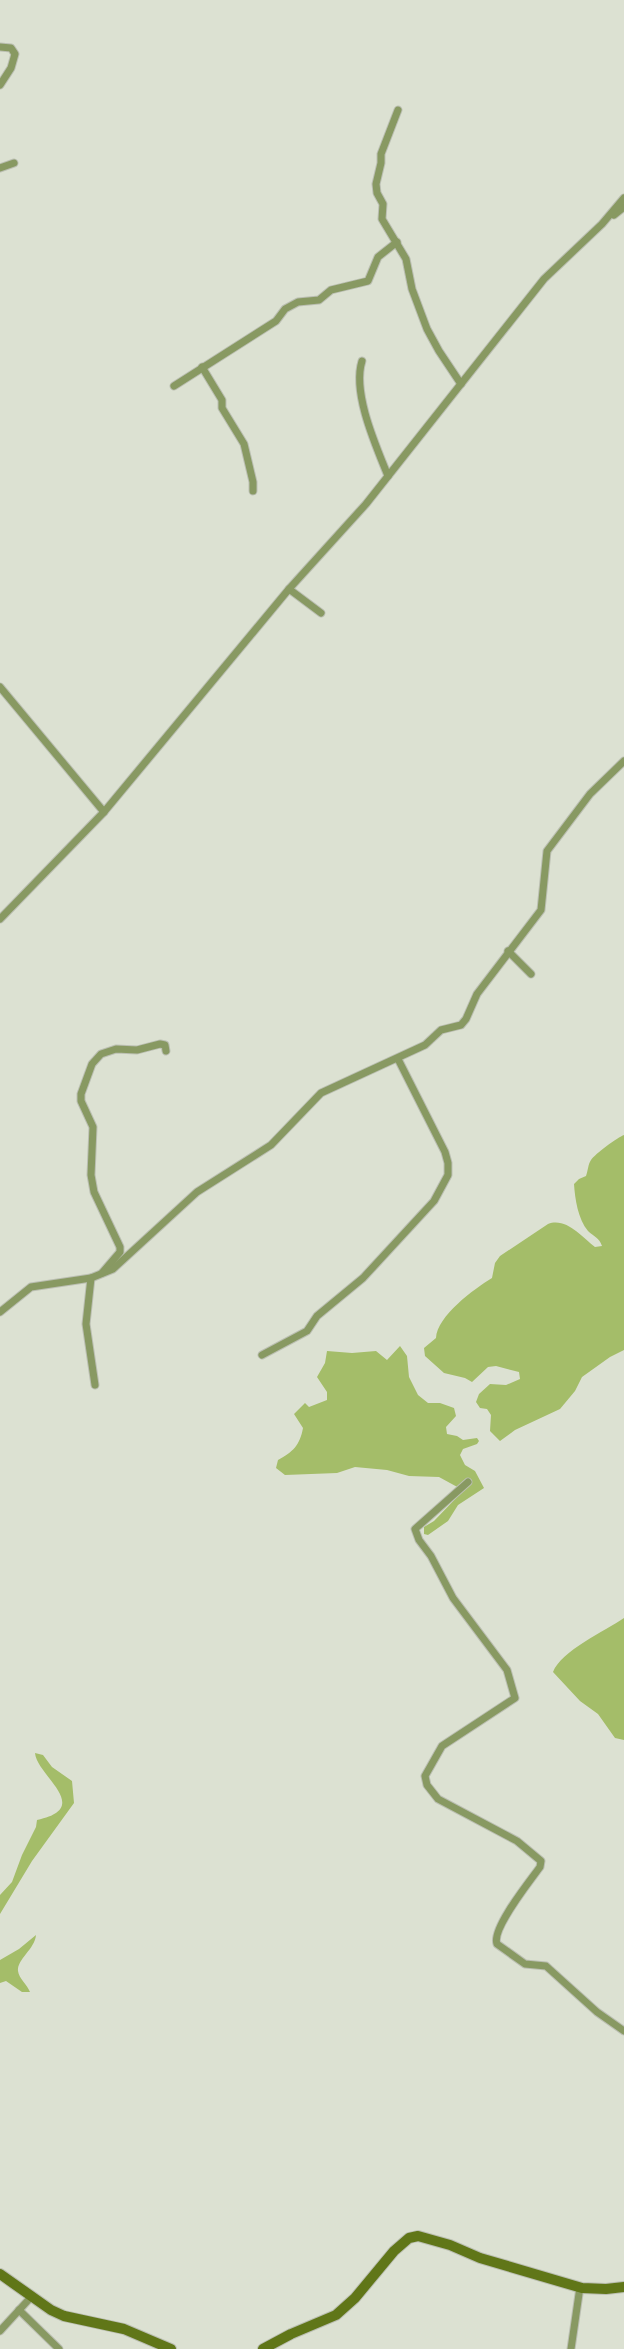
<svg xmlns="http://www.w3.org/2000/svg" width="624" height="2349" font-family="'Golos Text',sans-serif">
	<rect width="100%" height="100%" fill="#dce1d2"/>
	<!-- forest -->
	<g fill="#a4bd69">
		<path d="M624 1135V1350L610 1357 582 1377 575 1391 560 1409 515 1430 500 1441 490 1431 491 1415 487 1409 480 1408 476 1402 479 1394 490 1384 506 1385 520 1379 519 1372 496 1366 488 1367 472 1382 465 1378 444 1373 425 1356 424 1348 436 1338C437 1316 474 1289 492 1278L495 1263 500 1256 548 1224C566 1217 582 1237 595 1247L602 1246C599 1237 594 1237 588 1231 578 1219 575 1199 574 1184L579 1179 586 1176C588 1171 588 1164 591 1160 595 1154 618 1137 624 1135Z"/>
		<path d="M400 1346 407 1356 409 1377 418 1395 428 1403H440L454 1408 456 1416 446 1427 447 1434 457 1436 463 1440 477 1438 479 1441 477 1444 463 1449 460 1455 465 1465 475 1471 484 1488 458 1505 448 1521 428 1535 424 1534V1527L434 1521 461 1493V1489L439 1477 409 1476 387 1470 355 1467 337 1473 285 1475 276 1468 278 1460C293 1452 300 1445 303 1428L294 1414 305 1403 309 1407 327 1400V1392L317 1377 325 1363 327 1351 352 1353 376 1351 387 1360Z"/>
		<path d="M624 1618V1740L615 1738 598 1714 580 1701 553 1672C561 1651 605 1631 624 1618Z"/>
		<path d="M35 1753 43 1755 52 1767 72 1781 74 1803 32 1861 0 1914V1895L12 1882 22 1855 36 1827 37 1820C94 1808 37 1776 35 1753Z"/>
		<path d="M36 1935C35 1949 17 1959 18 1971 19 1979 27 1984 30 1992H22L6 1981 0 1983V1960L19 1949Z"/>
	</g>
	<g fill="none" stroke-linecap="round" stroke-linejoin="round">
		<!-- street casing -->
		<g stroke="#bbbfb2" stroke-width="9">
			<g id="street">
				<polyline points="0,47 11,48 15,54 11,68 0,85"/>
				<polyline points="398,110 381,154 381,163 376,184 377,193 383,204 382,219 406,259 412,289 427,329 439,351 461,384"/>
				<polyline points="0,168 14,163"/>
				<polyline points="614,215 624,207"/>
				<path d="M362 361C352 393 376 446 388 476"/>
				<polyline points="202,367 222,400 222,408 244,444 253,482 253,491"/>
				<polyline points="174,386 276,321 285,309 298,302 319,300 331,290 368,281 378,257 397,242"/>
				<polyline points="289,589 321,613"/>
				<polyline points="0,687 104,812"/>
				<polyline points="0,919 104,812 289,589 366,504 544,279 602,224 624,198"/>
				<polyline points="508,951 531,974"/>
				<polyline points="102,1273 120,1252 120,1247 94,1192 91,1175 93,1127 81,1101 81,1094 92,1064 101,1054 116,1049 137,1050 160,1044 165,1045 166,1051"/>
				<polyline points="91,1278 86,1324 95,1385"/>
				<polyline points="0,1312 31,1287 91,1278 113,1269 197,1192 271,1145 321,1093 425,1045 441,1030 461,1025 466,1019 477,994 541,910 547,851 590,794 624,761"/>
				<polyline points="262,1355 307,1331 317,1316 363,1278 434,1201 448,1175 448,1163 445,1152 398,1059"/>
				<path d="M468 1482 415 1529 419 1540 431 1556 453 1598 507 1670 515 1698 442 1746 425 1776 427 1785 438 1799 517 1841 541 1861 540 1867C530 1881 491 1929 497 1944L525 1964 546 1966 597 2012 624 2031"/>
				<polyline points="19,2310 59,2349"/>
				<polyline points="0,2331 32,2296"/>
				<polyline points="571,2349 580,2287"/>
			</g>
		</g>
		<!-- secondary casing -->
		<g stroke="#bbbfb2" stroke-width="12">
			<g id="secondary">
				<polyline points="0,2274 51,2310 64,2316 124,2329 171,2349"/>
				<polyline points="263,2349 291,2334 336,2315 355,2298 394,2251 409,2238 418,2236 450,2245 480,2258 582,2288 606,2289 624,2287"/>
			</g>
		</g>
		<!-- street -->
		<use href="#street" stroke="#889962" stroke-width="7"/>
		<!-- secondary -->
		<use href="#secondary" stroke="#607618" stroke-width="10"/>
	</g>
</svg>
